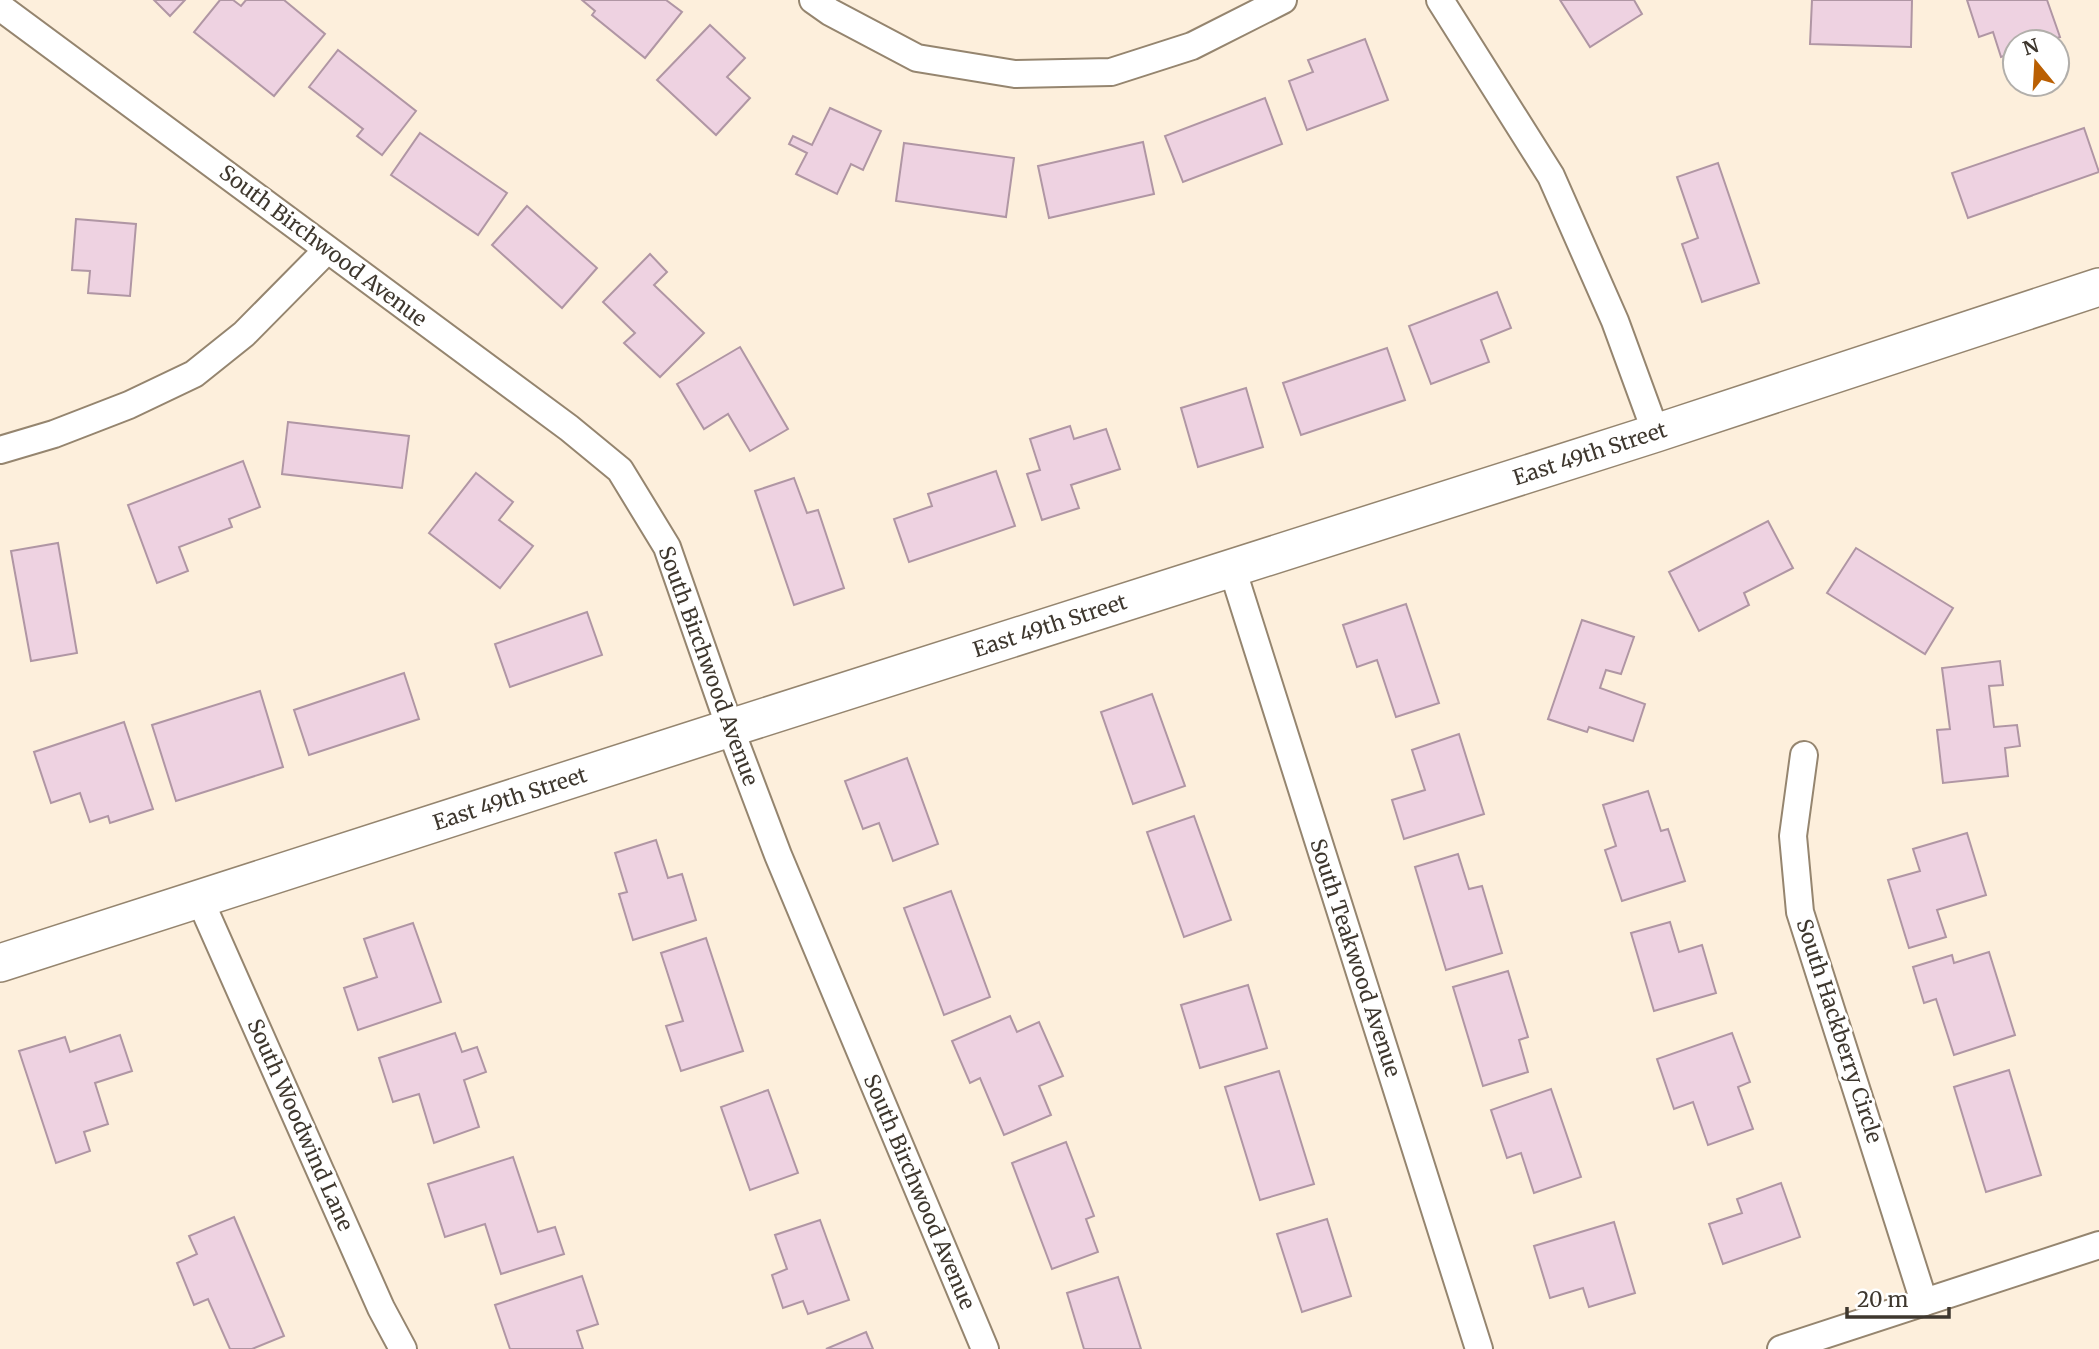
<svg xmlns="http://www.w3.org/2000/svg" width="2099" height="1349" font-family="Merriweather,serif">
	<rect width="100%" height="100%" fill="#fdefdc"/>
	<!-- building -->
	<g fill="#eed2e1" stroke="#b096a4" stroke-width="2">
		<polygon points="154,0 185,0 170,16"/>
		<polygon points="220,0 233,0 241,6 246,0 284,0 325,34 274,96 194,32"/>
		<polygon points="582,0 666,0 682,12 645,58 592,15 595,11"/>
		<polygon points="1560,0 1634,0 1642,14 1590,47"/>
		<polygon points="1812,0 1912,0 1911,47 1810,44"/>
		<polygon points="1967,0 2047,0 2060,37 2045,42 2015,42 2015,52 2001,57 1993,32 1979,37"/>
		<polygon points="710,25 745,58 727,77 750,98 716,135 657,80"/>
		<polygon points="1365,39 1388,100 1307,130 1289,81 1313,72 1308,60"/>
		<polygon points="338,50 416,111 382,155 357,136 363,129 309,87"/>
		<polygon points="1265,98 1282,144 1183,182 1165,136"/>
		<polygon points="830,108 881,131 863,170 851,164 837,194 796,174 807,153 789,144 793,136 812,145"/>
		<polygon points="2084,128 2099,172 1968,218 1952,173"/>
		<polygon points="420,133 507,193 478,235 391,175"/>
		<polygon points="1143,142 1154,194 1049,218 1038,166"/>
		<polygon points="904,143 1014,158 1006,217 896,201"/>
		<polygon points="1718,163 1759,283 1702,302 1682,244 1698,238 1677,177"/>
		<polygon points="527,206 597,268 562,308 492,245"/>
		<polygon points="76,219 136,224 130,296 88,293 90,271 72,270"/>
		<polygon points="650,254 667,272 654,285 704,333 660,377 624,343 635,333 603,302"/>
		<polygon points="1497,292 1511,328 1481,340 1489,362 1431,384 1409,326"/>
		<polygon points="740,347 788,429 750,451 728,414 704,429 677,384"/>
		<polygon points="1387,348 1405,400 1301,435 1283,383"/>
		<polygon points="1246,388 1263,447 1198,467 1181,408"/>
		<polygon points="288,422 409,436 402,488 282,474"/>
		<polygon points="1070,426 1074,439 1106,429 1120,469 1071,485 1079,508 1042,520 1027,474 1040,470 1030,439"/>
		<polygon points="243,461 260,507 229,519 232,527 179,547 188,571 157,583 128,505"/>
		<polygon points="996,471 1015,526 909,562 894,519 932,506 928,494"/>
		<polygon points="476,473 513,502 499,520 533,546 500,588 429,533"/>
		<polygon points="794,478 807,513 818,510 844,588 794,605 755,491"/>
		<polygon points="1768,521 1793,568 1744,593 1749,605 1699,631 1669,572"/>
		<polygon points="58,543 77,653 31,661 11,551"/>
		<polygon points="1856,548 1953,608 1925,654 1827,593"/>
		<polygon points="1406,604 1439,703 1396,717 1377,660 1357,667 1343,625"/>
		<polygon points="587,612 602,655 510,687 495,644"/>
		<polygon points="1582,620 1634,637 1621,674 1606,670 1600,688 1645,704 1633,741 1589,727 1587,732 1548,719"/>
		<polygon points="2000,661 2003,685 1989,686 1994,727 2017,725 2020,746 2005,748 2008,776 1943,783 1937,730 1950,729 1942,668"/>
		<polygon points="404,673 419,719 309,755 294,710"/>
		<polygon points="260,691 283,767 176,801 152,725"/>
		<polygon points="1152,694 1185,786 1133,804 1101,712"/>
		<polygon points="124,722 153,809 110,823 108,816 90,822 80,793 51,803 34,752"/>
		<polygon points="1459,734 1484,814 1404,839 1392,800 1425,790 1412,750"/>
		<polygon points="907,758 938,844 893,861 879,823 863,829 845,781"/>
		<polygon points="1648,791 1661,831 1668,829 1685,881 1622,901 1605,850 1616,846 1603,805"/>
		<polygon points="1194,816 1231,920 1184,937 1147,832"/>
		<polygon points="1967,833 1986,895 1937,910 1946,937 1909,948 1888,880 1920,871 1913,849"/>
		<polygon points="656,840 668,878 682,874 696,920 633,940 619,894 627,892 615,853"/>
		<polygon points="1458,854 1469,889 1482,886 1502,953 1446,970 1415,867"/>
		<polygon points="951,891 990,997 944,1015 904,908"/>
		<polygon points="1670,922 1679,952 1702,945 1716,993 1654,1011 1631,933"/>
		<polygon points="413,923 441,1002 358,1030 344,988 377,977 364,939"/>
		<polygon points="706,938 743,1051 681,1071 666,1026 683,1021 661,953"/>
		<polygon points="1989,952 2015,1035 1954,1055 1936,999 1924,1003 1913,967 1952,955 1954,963"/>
		<polygon points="1508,971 1528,1037 1519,1040 1528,1072 1483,1086 1453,987"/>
		<polygon points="1248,985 1267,1048 1200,1068 1181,1005"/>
		<polygon points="1010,1016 1017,1032 1039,1022 1063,1076 1039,1086 1051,1115 1004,1135 980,1078 970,1083 952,1041"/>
		<polygon points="455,1033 462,1052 477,1047 486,1072 464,1080 479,1127 434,1143 419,1094 393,1102 379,1058"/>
		<polygon points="1732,1033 1750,1082 1738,1087 1753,1129 1708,1145 1693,1102 1674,1109 1657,1059"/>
		<polygon points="120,1035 132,1071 95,1083 108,1124 84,1132 90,1151 56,1163 19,1051 65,1037 70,1052"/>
		<polygon points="2009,1070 2041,1175 1986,1192 1954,1087"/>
		<polygon points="1279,1071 1314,1184 1260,1200 1225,1087"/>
		<polygon points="1551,1089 1581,1177 1534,1193 1521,1153 1507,1158 1491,1110"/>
		<polygon points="768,1090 798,1173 750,1190 721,1107"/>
		<polygon points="1066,1142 1094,1216 1086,1219 1098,1252 1052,1269 1012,1163"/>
		<polygon points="513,1157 538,1232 555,1227 564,1254 501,1274 485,1224 445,1237 428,1184"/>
		<polygon points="1781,1183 1800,1237 1723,1264 1709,1224 1742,1213 1737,1199"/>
		<polygon points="234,1217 284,1336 252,1349 230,1349 208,1299 194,1305 177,1263 197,1254 189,1236"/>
		<polygon points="1327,1219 1351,1296 1302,1312 1277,1234"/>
		<polygon points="820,1220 849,1300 808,1314 803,1301 783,1308 772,1275 787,1269 775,1235"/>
		<polygon points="1614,1222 1635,1293 1589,1307 1583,1288 1550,1298 1534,1246"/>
		<polygon points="582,1276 598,1324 577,1331 583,1349 510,1349 495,1305"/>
		<polygon points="1118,1277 1141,1349 1084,1349 1067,1293"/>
		<polygon points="866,1332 873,1349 826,1349"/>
	</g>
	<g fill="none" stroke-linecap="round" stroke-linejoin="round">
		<!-- street casing -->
		<g stroke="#95856f" stroke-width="30">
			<g id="street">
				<polyline points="813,0 830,12 917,58 1015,74 1111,72 1192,46 1283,0"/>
				<polyline points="1440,0 1551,176 1615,321 1656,433"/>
				<polyline points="0,7 569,428 620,470 667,547 730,728 778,855 985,1349"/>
				<polyline points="0,450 54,434 129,405 194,374 244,334 327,250"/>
				<polyline points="1232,568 1479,1349"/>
				<polyline points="1804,755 1793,836 1800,912 1924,1302"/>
				<polyline points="200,900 381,1308 403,1349"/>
				<polyline points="1781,1349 2099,1245"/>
			</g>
		</g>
		<!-- secondary casing -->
		<g stroke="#95856f" stroke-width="40">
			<polyline id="secondary" points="0,963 730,728 1656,433 2099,287"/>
		</g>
		<!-- street -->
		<use href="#street" stroke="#fff" stroke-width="26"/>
		<!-- secondary -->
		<use href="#secondary" stroke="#fff" stroke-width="37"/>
	</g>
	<g text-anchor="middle" stroke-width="6" stroke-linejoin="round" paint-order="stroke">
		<!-- street labels -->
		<g font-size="21" fill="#3e372e" stroke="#fff">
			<text transform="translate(323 246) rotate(37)" y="7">South Birchwood Avenue</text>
			<text transform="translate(1590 454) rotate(-18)" y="7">East 49th Street</text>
			<text transform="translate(1050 626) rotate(-18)" y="7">East 49th Street</text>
			<text transform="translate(708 666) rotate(70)" y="7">South Birchwood Avenue</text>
			<text transform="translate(510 799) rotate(-18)" y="7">East 49th Street</text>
			<text transform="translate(1355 958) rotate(72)" y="7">South Teakwood Avenue</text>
			<text transform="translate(1839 1031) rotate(72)" y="7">South Hackberry Circle</text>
			<text transform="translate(300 1125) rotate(66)" y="7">South Woodwind Lane</text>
			<text transform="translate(919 1192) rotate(67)" y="7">South Birchwood Avenue</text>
		</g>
	</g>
	<!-- north arrow -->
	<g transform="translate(2036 63) rotate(342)"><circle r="33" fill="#ffffff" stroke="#b2afab" stroke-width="2"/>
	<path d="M0-5L12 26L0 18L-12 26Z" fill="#ba5f02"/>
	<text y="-10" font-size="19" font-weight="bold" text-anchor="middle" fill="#3e372e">N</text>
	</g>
	<!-- scale -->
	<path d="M1847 1307v10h102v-10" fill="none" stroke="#3e372e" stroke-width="3.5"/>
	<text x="1857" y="1307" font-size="21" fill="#3e372e" stroke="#ffffff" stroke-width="5" paint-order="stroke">20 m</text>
</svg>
